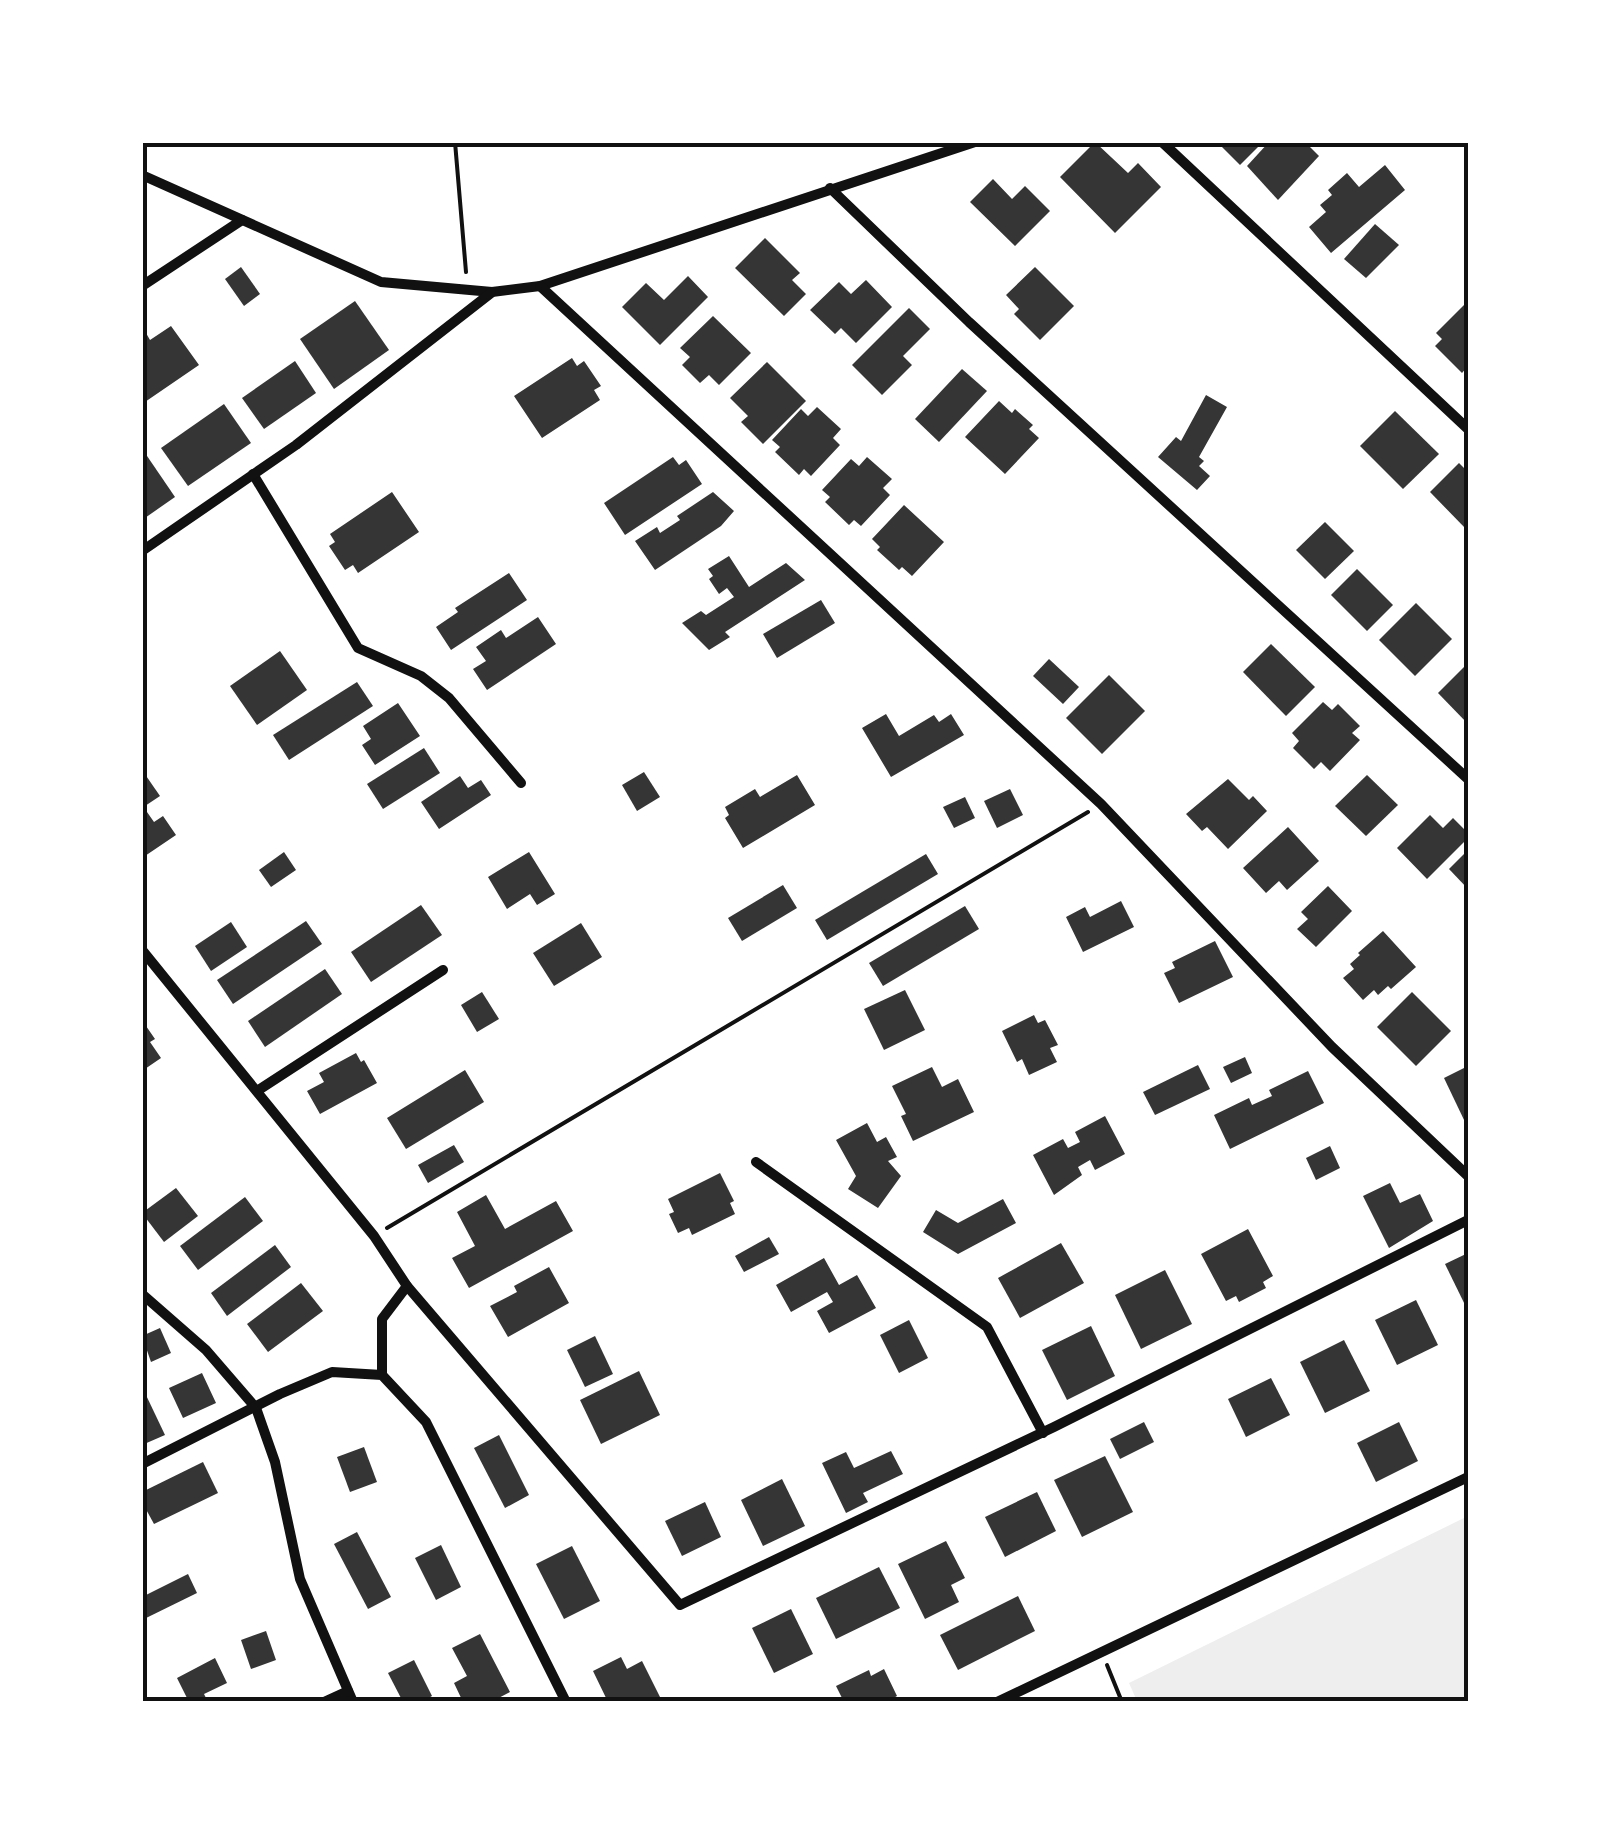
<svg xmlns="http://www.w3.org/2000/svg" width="1611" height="1844" font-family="'Space Grotesk',sans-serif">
	<rect width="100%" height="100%" fill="#fff"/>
	<!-- green -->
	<polygon fill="#eee" points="1468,1516 1468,1701 1137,1701 1129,1683"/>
	<!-- building -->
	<g fill="#353535">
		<polygon points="1095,142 1128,173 1138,163 1161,187 1115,233 1060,177"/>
		<polygon points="1217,142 1263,142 1240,165"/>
		<polygon points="1269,142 1305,142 1319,156 1278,200 1247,166"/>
		<polygon points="1385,165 1405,190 1331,253 1309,227 1326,212 1320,205 1332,195 1328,190 1347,173 1359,187"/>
		<polygon points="993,179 1012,199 1025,186 1050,211 1015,246 970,202"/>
		<polygon points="1375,224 1399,245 1366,278 1344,259"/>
		<polygon points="765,238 800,273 792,280 806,294 784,316 735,268"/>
		<polygon points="241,267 260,294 244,306 225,279"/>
		<polygon points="1035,267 1074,306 1040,340 1014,314 1019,309 1006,295"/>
		<polygon points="688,276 708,297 660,345 622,307 646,283 664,300"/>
		<polygon points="866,280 892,307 856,343 841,328 835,334 810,310 839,282 851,294"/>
		<polygon points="355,301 389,350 334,389 300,339"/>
		<polygon points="1468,301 1468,366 1462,373 1435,346 1442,339 1436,333"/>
		<polygon points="909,308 930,329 903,356 912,365 882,395 852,365"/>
		<polygon points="713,316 751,353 719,385 709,375 700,383 682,365 690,357 680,348"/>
		<polygon points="171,326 199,365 142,404 142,335 146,333 150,340"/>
		<polygon points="572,358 577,366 584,361 601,386 594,390 600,400 542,438 514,396"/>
		<polygon points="295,361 316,393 264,429 242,398"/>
		<polygon points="767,362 806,401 763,444 741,422 748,416 730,398"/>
		<polygon points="962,369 987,391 939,442 915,419"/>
		<polygon points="1206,395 1227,407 1199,457 1204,461 1199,466 1210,476 1197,490 1158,457 1176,437 1181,441"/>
		<polygon points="999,401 1012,413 1015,409 1033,425 1029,429 1039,438 1005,474 965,437"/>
		<polygon points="224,404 251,443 188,486 161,448"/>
		<polygon points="817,407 841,429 833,438 840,445 811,476 804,469 799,475 775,452 780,447 772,440 801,409 808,416"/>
		<polygon points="1395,411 1439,454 1403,489 1360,446"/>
		<polygon points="145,453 175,497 142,520 142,454"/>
		<polygon points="673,457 679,465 686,460 702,484 625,535 604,503"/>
		<polygon points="867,457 892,479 883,488 890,495 861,526 854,520 849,525 825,502 830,497 822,490 851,459 859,466"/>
		<polygon points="1459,463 1468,472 1466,529 1430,492"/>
		<polygon points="392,492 419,532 358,573 353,565 345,570 329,546 335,542 330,534"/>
		<polygon points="713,492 734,511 721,526 655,570 635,541 657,527 660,533 680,520 677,516"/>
		<polygon points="904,505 944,542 912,576 902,567 899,570 877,550 880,547 872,539"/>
		<polygon points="1325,522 1354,551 1325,579 1296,550"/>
		<polygon points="729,556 749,587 786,563 805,580 725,632 730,637 709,650 682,623 701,611 706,615 734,597 727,588 719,594 709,579 713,576 708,569"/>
		<polygon points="1357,569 1393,605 1367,631 1331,595"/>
		<polygon points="509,573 527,600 451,650 436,627 458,612 455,608"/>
		<polygon points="821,600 835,623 777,658 763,634"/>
		<polygon points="1416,603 1452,639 1415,676 1379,640"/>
		<polygon points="538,617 556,644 487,690 473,669 486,661 476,647 501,630 506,638"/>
		<polygon points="1271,644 1315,687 1286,716 1243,672"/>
		<polygon points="280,651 307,690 257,725 230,686"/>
		<polygon points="1049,659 1079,687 1063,704 1033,676"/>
		<polygon points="1468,663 1468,724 1438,693"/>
		<polygon points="1109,675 1145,711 1102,754 1066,718"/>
		<polygon points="357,682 373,706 289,760 273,735"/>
		<polygon points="1323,702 1332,710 1338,704 1360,726 1352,733 1360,740 1330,771 1321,762 1314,769 1293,748 1299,741 1292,733"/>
		<polygon points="398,703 420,736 375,765 362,745 371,739 363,726"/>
		<polygon points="886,714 899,736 934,715 939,722 951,714 964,735 891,777 862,728"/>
		<polygon points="424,748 440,773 383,809 367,784"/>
		<polygon points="142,770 160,796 142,808"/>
		<polygon points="644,772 660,797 637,811 622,785"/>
		<polygon points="797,775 815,805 743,848 725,818 729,815 725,807 755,789 760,797"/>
		<polygon points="1367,775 1398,805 1366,836 1335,806"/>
		<polygon points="460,776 468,788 481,780 491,795 439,829 421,802"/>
		<polygon points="1228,779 1249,800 1253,796 1267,811 1228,849 1207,827 1202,831 1186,814"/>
		<polygon points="1010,789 1023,815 997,828 984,801"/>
		<polygon points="965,797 975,818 954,828 943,807"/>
		<polygon points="147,812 154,822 163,816 176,835 142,858 142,815"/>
		<polygon points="1430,815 1443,828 1453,818 1468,833 1468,838 1427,879 1397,848"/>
		<polygon points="1288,827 1319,861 1287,890 1279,881 1266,893 1243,868"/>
		<polygon points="1468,850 1468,889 1449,869"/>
		<polygon points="284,852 296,870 271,887 259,870"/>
		<polygon points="529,852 555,894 537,905 530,894 507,909 488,877"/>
		<polygon points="926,854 938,874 827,940 815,920"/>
		<polygon points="783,885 797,908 742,941 728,918"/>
		<polygon points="1328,886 1352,911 1316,947 1297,929 1308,919 1301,912"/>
		<polygon points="1121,901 1134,927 1083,952 1066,917 1085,907 1090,917"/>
		<polygon points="421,905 442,935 371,982 351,952"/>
		<polygon points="965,906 979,929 883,986 869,963"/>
		<polygon points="306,921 322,944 233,1004 217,980"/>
		<polygon points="231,922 247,947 211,971 195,946"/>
		<polygon points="581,923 602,957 554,986 533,953"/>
		<polygon points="1383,931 1416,967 1391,989 1388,986 1378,995 1374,990 1363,1000 1343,978 1354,969 1350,964 1360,955 1358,953"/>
		<polygon points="1215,941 1233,977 1179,1003 1164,973 1175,968 1172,962"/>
		<polygon points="325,969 342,994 265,1047 248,1021"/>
		<polygon points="905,990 925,1030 884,1050 864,1009"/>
		<polygon points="482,992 499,1019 477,1032 461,1005"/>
		<polygon points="1412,992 1451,1031 1416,1066 1377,1027"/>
		<polygon points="1034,1015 1038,1023 1045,1020 1058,1045 1050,1048 1057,1062 1029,1075 1022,1059 1017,1062 1002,1031"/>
		<polygon points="146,1026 155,1039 150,1042 161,1058 142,1071 142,1029"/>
		<polygon points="356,1053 361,1062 364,1060 377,1083 320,1114 307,1091 324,1082 319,1073"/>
		<polygon points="1245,1057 1252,1073 1231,1083 1223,1067"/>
		<polygon points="1198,1065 1210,1089 1155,1115 1143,1092"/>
		<polygon points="1468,1066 1468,1120 1465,1122 1444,1078"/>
		<polygon points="932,1067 942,1087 958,1079 974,1112 913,1141 901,1116 906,1114 892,1086"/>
		<polygon points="465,1070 484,1102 406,1149 387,1118"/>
		<polygon points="1308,1071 1324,1103 1230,1149 1214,1115 1249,1098 1252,1105 1272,1096 1269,1090"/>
		<polygon points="1105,1116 1125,1154 1095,1170 1090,1160 1078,1167 1082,1175 1054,1195 1033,1155 1063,1139 1068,1148 1080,1142 1075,1132"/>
		<polygon points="867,1123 877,1142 886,1137 897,1157 888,1161 901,1176 878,1208 848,1189 856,1176 836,1140"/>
		<polygon points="454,1145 464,1162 428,1183 418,1165"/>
		<polygon points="1330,1146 1340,1168 1316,1180 1306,1158"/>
		<polygon points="720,1173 734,1201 730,1203 735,1214 692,1235 689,1228 678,1233 669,1214 674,1212 668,1199"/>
		<polygon points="1390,1183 1400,1203 1420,1194 1433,1221 1389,1248 1363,1196"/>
		<polygon points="176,1188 198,1216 164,1242 142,1213"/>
		<polygon points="486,1195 505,1229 556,1201 573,1231 469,1288 452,1258 475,1246 457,1212"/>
		<polygon points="245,1197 263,1221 198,1270 180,1246"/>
		<polygon points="1003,1199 1016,1223 958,1254 923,1232 936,1210 958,1223"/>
		<polygon points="1248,1229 1273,1276 1263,1282 1266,1288 1239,1302 1236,1296 1226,1301 1201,1254"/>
		<polygon points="769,1237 779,1254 744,1272 735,1256"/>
		<polygon points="1061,1243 1084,1283 1020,1318 998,1278"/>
		<polygon points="275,1245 291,1267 227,1316 211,1293"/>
		<polygon points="1468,1253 1468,1311 1445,1264"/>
		<polygon points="824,1258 839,1285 857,1275 876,1308 829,1333 817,1311 833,1302 827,1292 791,1312 776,1285"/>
		<polygon points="549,1267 569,1303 508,1337 490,1306 517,1292 514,1286"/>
		<polygon points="1165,1270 1192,1324 1141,1349 1115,1295"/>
		<polygon points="301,1283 323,1311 268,1352 247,1324"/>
		<polygon points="1416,1300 1438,1345 1397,1365 1375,1320"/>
		<polygon points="909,1320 928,1358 899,1373 880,1335"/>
		<polygon points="1091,1326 1115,1376 1067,1400 1042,1350"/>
		<polygon points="160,1328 171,1353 151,1362 142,1336"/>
		<polygon points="595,1336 613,1374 585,1387 567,1350"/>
		<polygon points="1344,1340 1370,1391 1325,1413 1300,1362"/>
		<polygon points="639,1371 660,1415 601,1444 580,1400"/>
		<polygon points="202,1373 216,1403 183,1418 169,1388"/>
		<polygon points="1271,1378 1290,1415 1246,1437 1228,1399"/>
		<polygon points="145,1393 165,1435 142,1445 142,1394"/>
		<polygon points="1144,1422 1154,1442 1120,1459 1110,1439"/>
		<polygon points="1399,1422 1418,1461 1376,1482 1357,1443"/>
		<polygon points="499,1435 529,1495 505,1508 474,1448"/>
		<polygon points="364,1447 377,1482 350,1492 337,1457"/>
		<polygon points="891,1451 903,1474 863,1493 868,1502 846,1513 822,1463 846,1452 854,1468"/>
		<polygon points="1105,1456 1133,1512 1082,1537 1054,1480"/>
		<polygon points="203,1462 218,1493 154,1524 142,1502 142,1492"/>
		<polygon points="782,1479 805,1526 763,1546 741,1500"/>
		<polygon points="1037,1492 1056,1531 1005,1557 985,1517"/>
		<polygon points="705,1502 721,1537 682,1556 665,1521"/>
		<polygon points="357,1532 391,1597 368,1609 334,1544"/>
		<polygon points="946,1541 965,1578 951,1585 959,1602 925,1619 898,1564"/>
		<polygon points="441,1545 461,1587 436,1600 415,1558"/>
		<polygon points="572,1546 600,1601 564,1619 536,1564"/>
		<polygon points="879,1567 900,1608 836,1639 816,1598"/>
		<polygon points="188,1574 197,1593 142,1620 142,1597"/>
		<polygon points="1018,1596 1035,1631 958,1670 940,1635"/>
		<polygon points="791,1609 813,1654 774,1673 752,1628"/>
		<polygon points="266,1631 276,1660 251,1669 241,1640"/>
		<polygon points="480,1634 510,1692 491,1702 463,1702 454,1683 467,1676 452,1648"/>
		<polygon points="621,1657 627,1669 642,1661 660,1697 651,1702 608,1702 593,1671"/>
		<polygon points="215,1658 227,1683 204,1694 208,1702 189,1702 177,1678"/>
		<polygon points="414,1660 432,1696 421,1702 403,1702 388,1673"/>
		<polygon points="884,1669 897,1696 886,1702 844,1702 836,1686 869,1670 871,1676"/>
	</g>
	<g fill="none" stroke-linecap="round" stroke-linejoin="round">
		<!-- path -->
		<g stroke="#111" stroke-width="4">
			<polyline points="455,142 466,272"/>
			<polyline points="387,1228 1088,812"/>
			<polyline points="1107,1665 1122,1702"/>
		</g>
		<!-- minor -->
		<g stroke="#111" stroke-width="10">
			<polyline points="1162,142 1468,429"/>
			<polyline points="142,175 381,282 492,292 540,286 975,142"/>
			<polyline points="830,188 969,322 1468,779"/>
			<polyline points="142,286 242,220"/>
			<polyline points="540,286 1101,804 1332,1047 1468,1176"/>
			<polyline points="253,474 358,648 421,676 449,698 521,783"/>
			<polyline points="142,551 296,445 491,293"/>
			<polyline points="142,950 374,1236 407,1286 680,1605 1054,1427 1468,1220"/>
			<polyline points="257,1091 443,970"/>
			<polyline points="756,1162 987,1327 1043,1433"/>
			<polyline points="142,1294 206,1350 256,1408 275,1462 300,1579 353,1702"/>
			<polyline points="382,1375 382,1319 407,1286"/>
			<polyline points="142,1464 280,1394 332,1372 382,1375 426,1422 566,1702"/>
			<polyline points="324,1702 348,1691"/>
			<polyline points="997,1702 1468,1477"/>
		</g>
	</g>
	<!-- border -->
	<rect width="1611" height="1844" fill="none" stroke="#ffffff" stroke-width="290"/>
	<rect x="145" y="145" width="1321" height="1554" fill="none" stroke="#111" stroke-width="4"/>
</svg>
